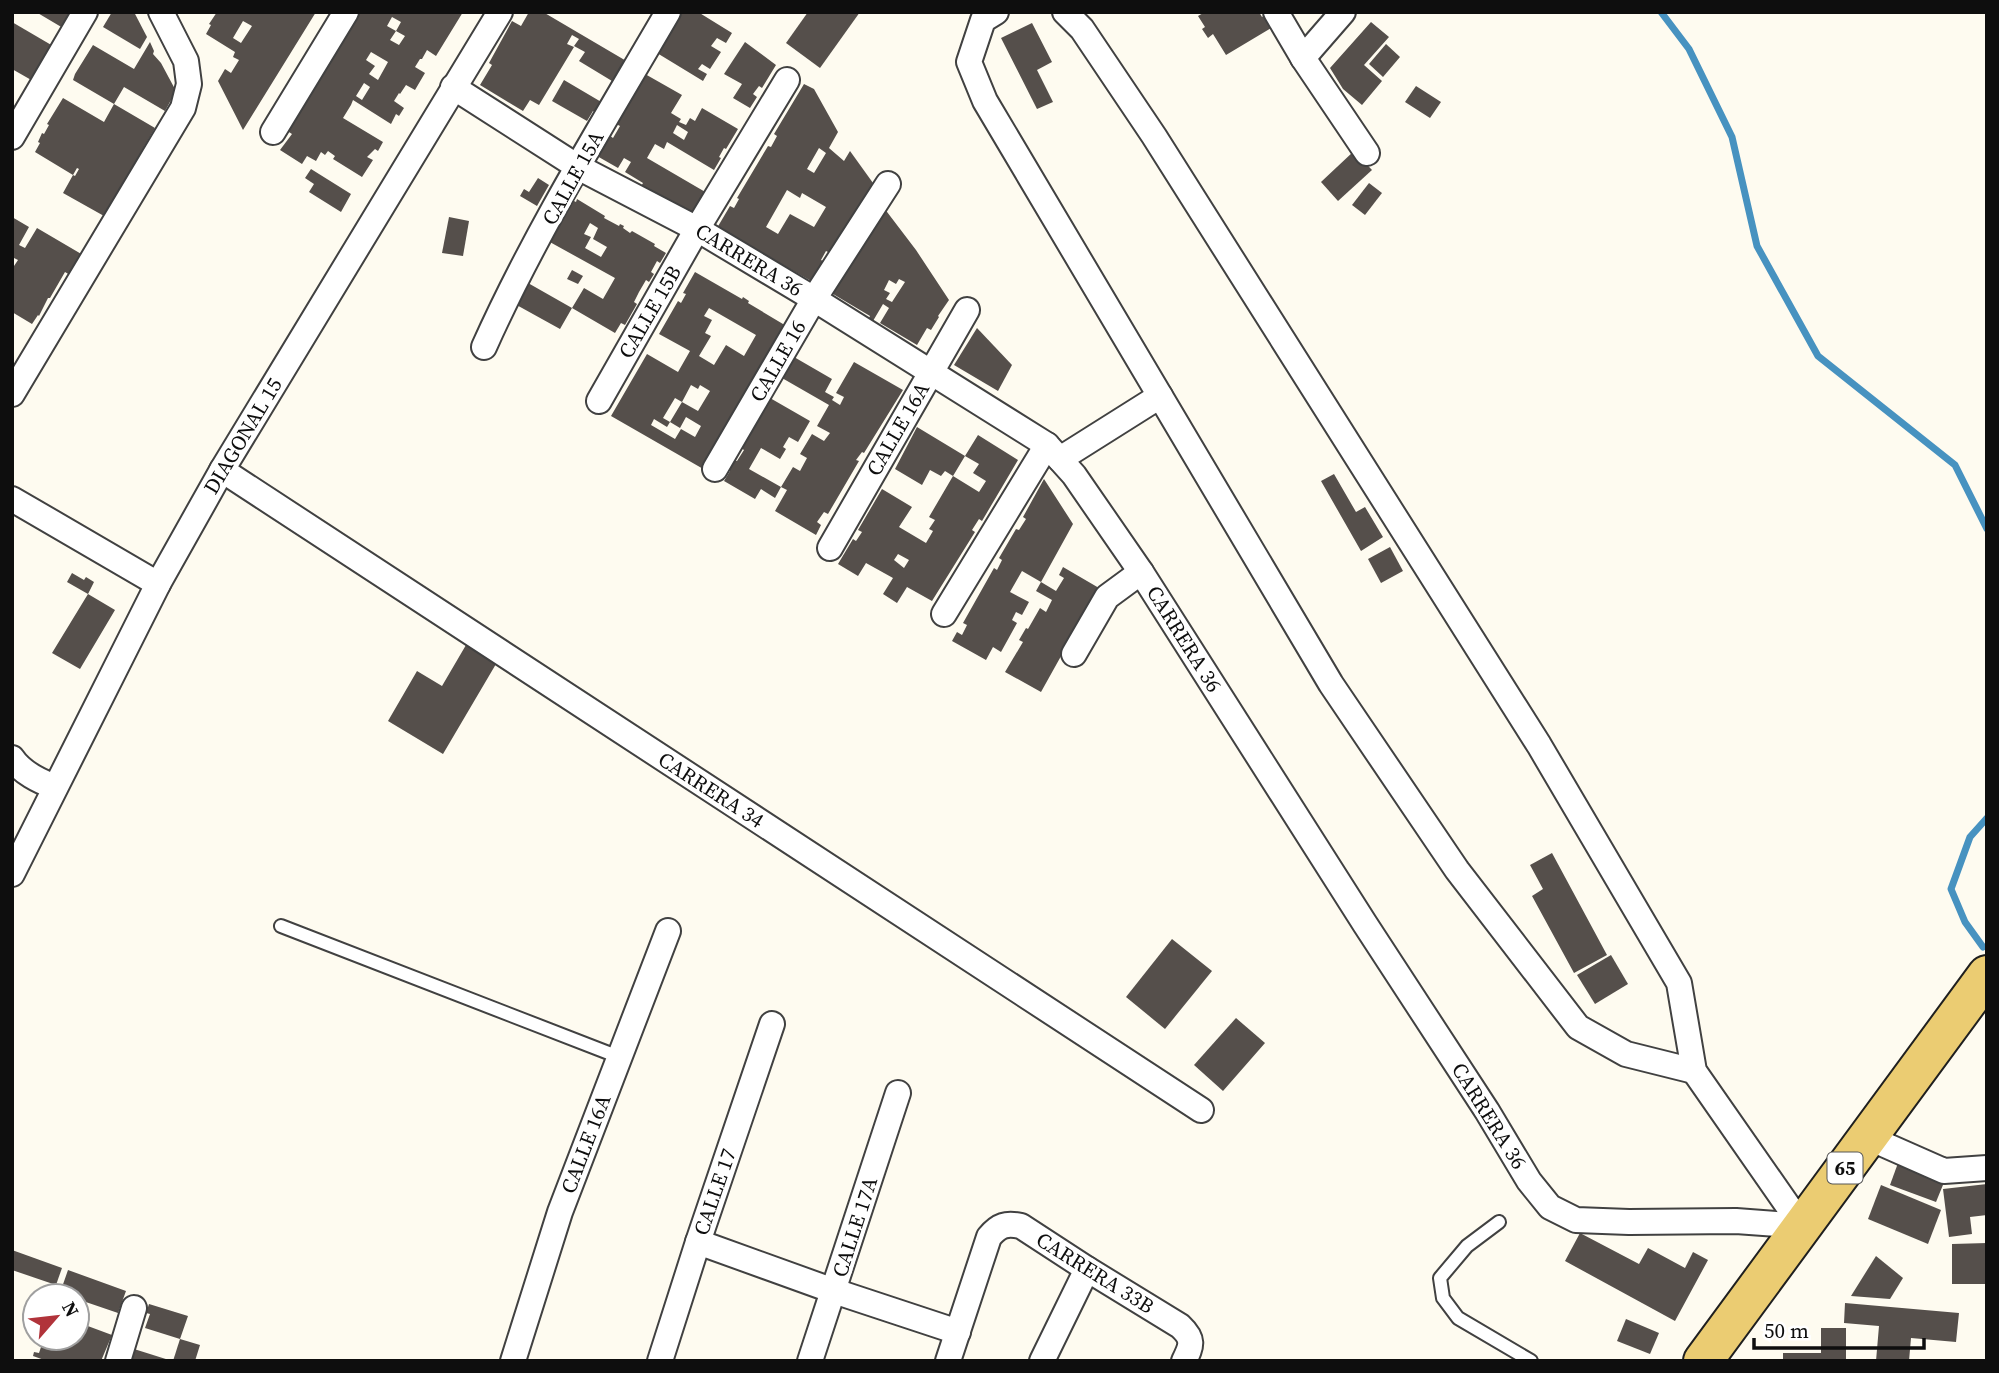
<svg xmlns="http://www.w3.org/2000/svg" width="1999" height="1373" font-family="'Source Serif 4',serif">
	<rect width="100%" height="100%" fill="#fefbf0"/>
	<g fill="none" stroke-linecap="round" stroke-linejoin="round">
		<!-- stream -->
		<g stroke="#4792c0" stroke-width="7">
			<polyline points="1661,12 1689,49 1732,137 1757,246 1818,356 1955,465 1987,529"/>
			<polyline points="1983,947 1965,922 1951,889 1970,837 1987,818"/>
		</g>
	</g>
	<!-- building -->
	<g fill="#554f4b" fill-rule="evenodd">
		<polygon points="36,12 72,12 63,28"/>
		<polygon points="112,12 134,12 147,37 140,49 103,27"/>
		<path d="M217 12H316L243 130 218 81 225 69 231 73 239 60 233 57 235 52 206 34 211 25 209 24ZM243 21 252 26 241 43 233 38Z"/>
		<path d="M353 12H463L436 56 427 50 422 59H420L415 67 425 73 415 90 406 85 400 94 399 93 394 101 404 108 399 116 396 114 391 124 353 100 351 105 343 118 383 142 378 151 375 149 367 157 373 160 362 177 333 159 335 156 328 151 325 155 321 152 316 161 307 156 302 164 280 150 292 134 281 127ZM392 17 401 22 396 31 387 26ZM396 31 405 36 399 45 390 40ZM371 52 388 62 378 80 369 74 375 66 366 60ZM364 83 370 87 362 100 356 96Z"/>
		<polygon points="529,12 543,12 628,62 622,72 619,70 612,81 579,61 585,52 574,46 579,39 572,35 567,44 574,47 539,105 530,100 523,111 480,85 492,65 489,63 512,21 521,26"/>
		<polygon points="678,12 698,12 732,33 726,43 717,38 711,46 721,52 710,69 702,64 698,69 707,74 703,81 657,53"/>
		<polygon points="808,12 860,12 820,68 786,43"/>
		<polygon points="1205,12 1259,12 1262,17 1265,15 1273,27 1226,55 1213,34 1208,38 1202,29 1205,27 1198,16"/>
		<polygon points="12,22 53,46 33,81 12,69"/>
		<polygon points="1371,22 1389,37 1364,65 1382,81 1362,105 1343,89 1330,68"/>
		<polygon points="1032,23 1052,62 1037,70 1053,102 1037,109 1001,38"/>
		<polygon points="150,42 154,51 153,54 161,63 176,91 165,111 124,87 114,104 73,80 75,74 93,45 134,69"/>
		<polygon points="745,42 776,65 762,88 759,86 753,94 757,97 750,108 733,98 742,84 724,74"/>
		<polygon points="1386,44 1400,57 1383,77 1369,64"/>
		<path d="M645 74 682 95 671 113 681 119 679 122 686 125 690 118 695 121 702 108 738 129 726 149 724 148 719 157 721 158 714 170 667 142 664 149 655 144 647 158 707 193 691 220 639 190 643 183 625 172 631 162 624 158 618 168 597 156 609 135 613 138 620 126 616 124ZM677 125 688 132 684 140 673 133Z"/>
		<polygon points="564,80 603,103 598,113 593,111 587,121 552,101"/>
		<path d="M804 84 814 89 838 132 829 148 844 161 850 151 873 183 830 253 826 251 821 260 825 262 813 282 717 228 730 206 734 208 739 199 737 198 768 146 771 147 777 136 774 134ZM819 148 826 153 814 173 807 169ZM787 190 800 198 802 193 826 207 814 227 790 214 778 234 766 227Z"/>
		<polygon points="1416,86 1441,102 1430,118 1405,102"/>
		<polygon points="63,98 104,122 114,104 155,128 104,216 63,193 73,175 75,176 79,169 77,168 73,175 35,152 40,143 38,142 42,133 44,134 49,125 47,124"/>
		<polygon points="1354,151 1372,170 1338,201 1321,182"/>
		<polygon points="311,169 351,194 341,212 309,192 314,184 305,178"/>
		<polygon points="538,178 549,185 537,206 520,196 524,189 529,192"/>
		<polygon points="1369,183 1382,193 1365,215 1352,205"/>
		<path d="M577 199 605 216 604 218 619 226 620 224 624 226 623 228 630 233 632 231 655 244 654 246 666 253 660 263 657 261 651 272 654 274 649 282 646 280 639 292 634 302 637 304 625 325 621 323 615 333 572 308 560 329 513 303 528 283 572 308 584 288 603 299 615 278 548 241 572 200 576 202ZM590 223 598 228 593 239 607 247 601 257 585 248 591 237 584 234Z"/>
		<path d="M881 204 916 250 949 300 938 316 939 317 931 330 927 328 917 345 880 323 889 308 883 304 873 321 869 318 870 316 828 291ZM899 279 905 282 892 302 886 299 890 293 884 290 889 280 896 284Z"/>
		<polygon points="12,217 29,227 19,245 25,248 37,228 83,255 70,275 65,272 50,298 48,298 39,316 38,315 32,324 12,312 12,264 14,266 18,260 12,257"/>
		<polygon points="449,217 469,221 463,256 442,253"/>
		<polygon points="572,270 583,276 578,284 567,279"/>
		<path d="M695 272 742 299 743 297 749 301 748 303 788 327 705 470 611 416 647 354 678 372 690 351 659 334 678 301 681 303 686 294 683 293ZM709 308 756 335 744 356 726 345 714 365 699 356 711 336 705 333 712 320 704 316ZM691 385 698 389 700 385 710 391 698 411 682 402ZM675 398 682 402 670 422 680 428 686 417 701 426 695 437 681 429 675 439 651 425 654 419 667 427 670 422 663 418Z"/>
		<polygon points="977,328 1012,365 998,391 954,365"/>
		<polygon points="794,357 832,379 825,392 834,397 832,400 840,405 844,397 836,393 854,362 903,390 864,453 862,452 856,460 859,461 828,514 824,512 817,522 821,525 816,535 775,511 787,490 781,487 793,467 800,471 807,458 800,454 812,434 824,441 830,433 817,426 829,405 782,378"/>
		<polygon points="770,398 810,421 798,442 789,437 783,447 786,449 780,459 761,448 749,469 781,487 775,498 761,489 755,499 724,481 730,471 728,470 734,460 737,461 744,450 741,448"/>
		<path d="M917 427 965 456 978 435 1018 460 982 521 979 519 972 530 975 532 932 601 907 587 897 603 883 594 893 578 866 563 858 576 838 564 853 539 856 541 862 532 858 530 882 489 912 507 899 527 926 543 933 531 929 529 935 520 929 517 953 476 945 471 941 476 930 470 922 485 895 469ZM965 456 979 464 973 473 986 481 979 492 953 476ZM898 554 909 560 904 568 894 560Z"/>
		<polygon points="1334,474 1356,512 1365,507 1383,537 1361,551 1321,481"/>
		<polygon points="1044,479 1073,524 1041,582 1022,571 1010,592 1029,602 1022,615 1016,612 1012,620 1017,623 1001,652 993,647 986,660 952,641 957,632 962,635 967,625 963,623 994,568 997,570 1002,560 999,558 1016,529 1019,530 1026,519 1023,517"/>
		<polygon points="1390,547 1403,571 1381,583 1368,559"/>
		<polygon points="1063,567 1099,588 1041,692 1005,672 1023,642 1019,640 1026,628 1028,629 1040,608 1046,612 1052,600 1036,591 1041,582 1056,591 1064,578 1059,575"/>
		<polygon points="72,573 84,580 86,577 94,582 88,594 115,610 80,669 52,653 88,594 67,582"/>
		<polygon points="466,645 496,664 443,754 388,721 417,671 442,686"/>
		<polygon points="1552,853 1607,955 1574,973 1532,896 1543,889 1530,865"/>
		<polygon points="1172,939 1212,971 1165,1029 1126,997"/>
		<polygon points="1611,955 1628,984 1595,1004 1577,975"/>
		<polygon points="1236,1018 1265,1043 1223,1091 1194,1065"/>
		<polygon points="1898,1163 1945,1180 1936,1202 1890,1185"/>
		<polygon points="1987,1184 1987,1215 1970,1217 1972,1234 1949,1237 1943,1189"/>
		<polygon points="1881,1185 1941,1210 1928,1244 1868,1219"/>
		<polygon points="1580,1233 1639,1264 1648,1248 1685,1268 1693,1252 1708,1260 1675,1321 1565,1261"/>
		<polygon points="1987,1243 1987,1284 1952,1284 1952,1244"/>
		<polygon points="12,1250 62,1268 56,1285 12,1270"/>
		<polygon points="1876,1256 1903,1278 1890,1299 1851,1296"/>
		<polygon points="68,1270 126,1291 118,1313 77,1299 77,1296 69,1296 60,1293"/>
		<polygon points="1845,1303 1959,1313 1956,1342 1911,1338 1909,1361 1876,1361 1879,1326 1844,1323"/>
		<polygon points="149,1304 188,1316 180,1339 145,1328 150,1314 146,1313"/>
		<polygon points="1626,1319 1659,1333 1650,1354 1617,1341"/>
		<polygon points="77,1322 112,1335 101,1361 47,1361 33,1356 34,1352 39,1353 44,1338 77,1338"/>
		<polygon points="1821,1328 1846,1328 1846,1361 1783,1361 1783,1353 1821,1353"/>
		<polygon points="180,1339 200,1345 195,1361 173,1361"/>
		<polygon points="134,1349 169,1360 168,1361 130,1361"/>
	</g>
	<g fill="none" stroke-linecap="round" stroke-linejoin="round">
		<!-- service casing -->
		<g stroke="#414141" stroke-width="16">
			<g id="service">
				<polyline points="281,926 619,1057"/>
				<polyline points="1499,1222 1467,1246 1440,1278 1443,1298 1458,1318 1531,1361"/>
			</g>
		</g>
		<!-- minor casing -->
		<g stroke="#414141" stroke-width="28">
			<g id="minor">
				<polyline points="996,12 983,20 969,62 985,101 1331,684 1457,870 1578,1027 1626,1054 1694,1071"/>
				<polyline points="1065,12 1082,29 1154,136 1539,745 1679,983 1694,1071 1802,1226"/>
				<polyline points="1276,12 1303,58 1367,153"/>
				<polyline points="1303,58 1343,12"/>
				<polyline points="453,87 578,167 697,229 814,299 1047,445 1074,475 1141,572 1365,924 1487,1111 1529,1181 1550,1207 1576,1220 1629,1222 1736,1221 1802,1226"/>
				<polyline points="273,132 346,12"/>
				<polyline points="12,137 85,12"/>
				<path d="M484 347C536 231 604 122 668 12"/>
				<polyline points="12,394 183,108 189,84 186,61 161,12"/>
				<polyline points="599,401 697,229 787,80"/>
				<polyline points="1060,459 1160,396"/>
				<polyline points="715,469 814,299 888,184"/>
				<polyline points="222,470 1201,1110"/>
				<polyline points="12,499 158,584"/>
				<polyline points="830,548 967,310"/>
				<polyline points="944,614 1047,445"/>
				<polyline points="1074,654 1107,597 1141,572"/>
				<path d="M12 758C22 773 39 781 55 787"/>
				<polyline points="12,874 158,584 222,470 500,12"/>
				<polyline points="1867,1137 1944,1171 1987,1168"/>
				<polyline points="698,1242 834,1291 958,1332"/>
				<polyline points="118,1361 134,1308"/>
				<polyline points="513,1361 560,1212 668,931"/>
				<polyline points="660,1361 698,1242 772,1024"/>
				<polyline points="810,1361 898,1093"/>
				<path d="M948 1361 989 1237C999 1225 1006 1223 1021 1226L1087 1269 1180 1326C1194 1339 1192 1345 1184 1361"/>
				<polyline points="1042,1361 1087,1269"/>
			</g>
		</g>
		<!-- primary casing -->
		<g stroke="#1f1f1f" stroke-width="42">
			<polyline id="primary" points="1703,1361 1987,975"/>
		</g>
		<!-- service -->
		<use href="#service" stroke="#fff" stroke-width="12"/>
		<!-- minor -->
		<use href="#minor" stroke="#fff" stroke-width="24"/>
		<!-- primary -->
		<use href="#primary" stroke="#ebcc72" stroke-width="38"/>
	</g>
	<g text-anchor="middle" stroke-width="7" stroke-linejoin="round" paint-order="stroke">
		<!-- shield labels -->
		<rect fill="#fff" stroke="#565656" stroke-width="2" x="1827.5" y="1152.5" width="35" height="31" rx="5"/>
		<g font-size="19" font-weight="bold" fill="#0e0e0e">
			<text x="1845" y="1175">65</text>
		</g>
		<!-- street labels -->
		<g font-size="21" fill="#0e0e0e" stroke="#fff">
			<text transform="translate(573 178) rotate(-61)" y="7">CALLE 15A</text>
			<text transform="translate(749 260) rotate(31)" y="7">CARRERA 36</text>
			<text transform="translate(650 312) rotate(-60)" y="7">CALLE 15B</text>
			<text transform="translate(778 361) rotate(-60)" y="7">CALLE 16</text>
			<text transform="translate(898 429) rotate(-60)" y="7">CALLE 16A</text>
			<text transform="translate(243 436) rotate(-59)" y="7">DIAGONAL 15</text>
			<text transform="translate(1184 639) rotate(58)" y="7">CARRERA 36</text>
			<text transform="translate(711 790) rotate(33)" y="7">CARRERA 34</text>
			<text transform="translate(1489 1116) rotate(58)" y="7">CARRERA 36</text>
			<text transform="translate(586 1144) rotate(-69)" y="7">CALLE 16A</text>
			<text transform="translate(715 1192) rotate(-71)" y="7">CALLE 17</text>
			<text transform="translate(855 1227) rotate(-72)" y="7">CALLE 17A</text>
			<text transform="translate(1095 1273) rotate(32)" y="7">CARRERA 33B</text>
		</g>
	</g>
	<!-- border -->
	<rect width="1999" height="1373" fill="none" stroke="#0e0e0e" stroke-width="28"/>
	<!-- north arrow -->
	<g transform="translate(56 1317) rotate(62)"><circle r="33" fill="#ffffff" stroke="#9f9f9f" stroke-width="2"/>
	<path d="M0-5L12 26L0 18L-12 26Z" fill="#b1333a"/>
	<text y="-10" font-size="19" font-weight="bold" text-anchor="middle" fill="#0e0e0e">N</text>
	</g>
	<!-- scale -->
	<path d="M1754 1338v10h170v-10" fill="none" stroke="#0e0e0e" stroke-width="3.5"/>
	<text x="1764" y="1338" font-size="21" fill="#0e0e0e" stroke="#ffffff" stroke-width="5" paint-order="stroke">50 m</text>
</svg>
